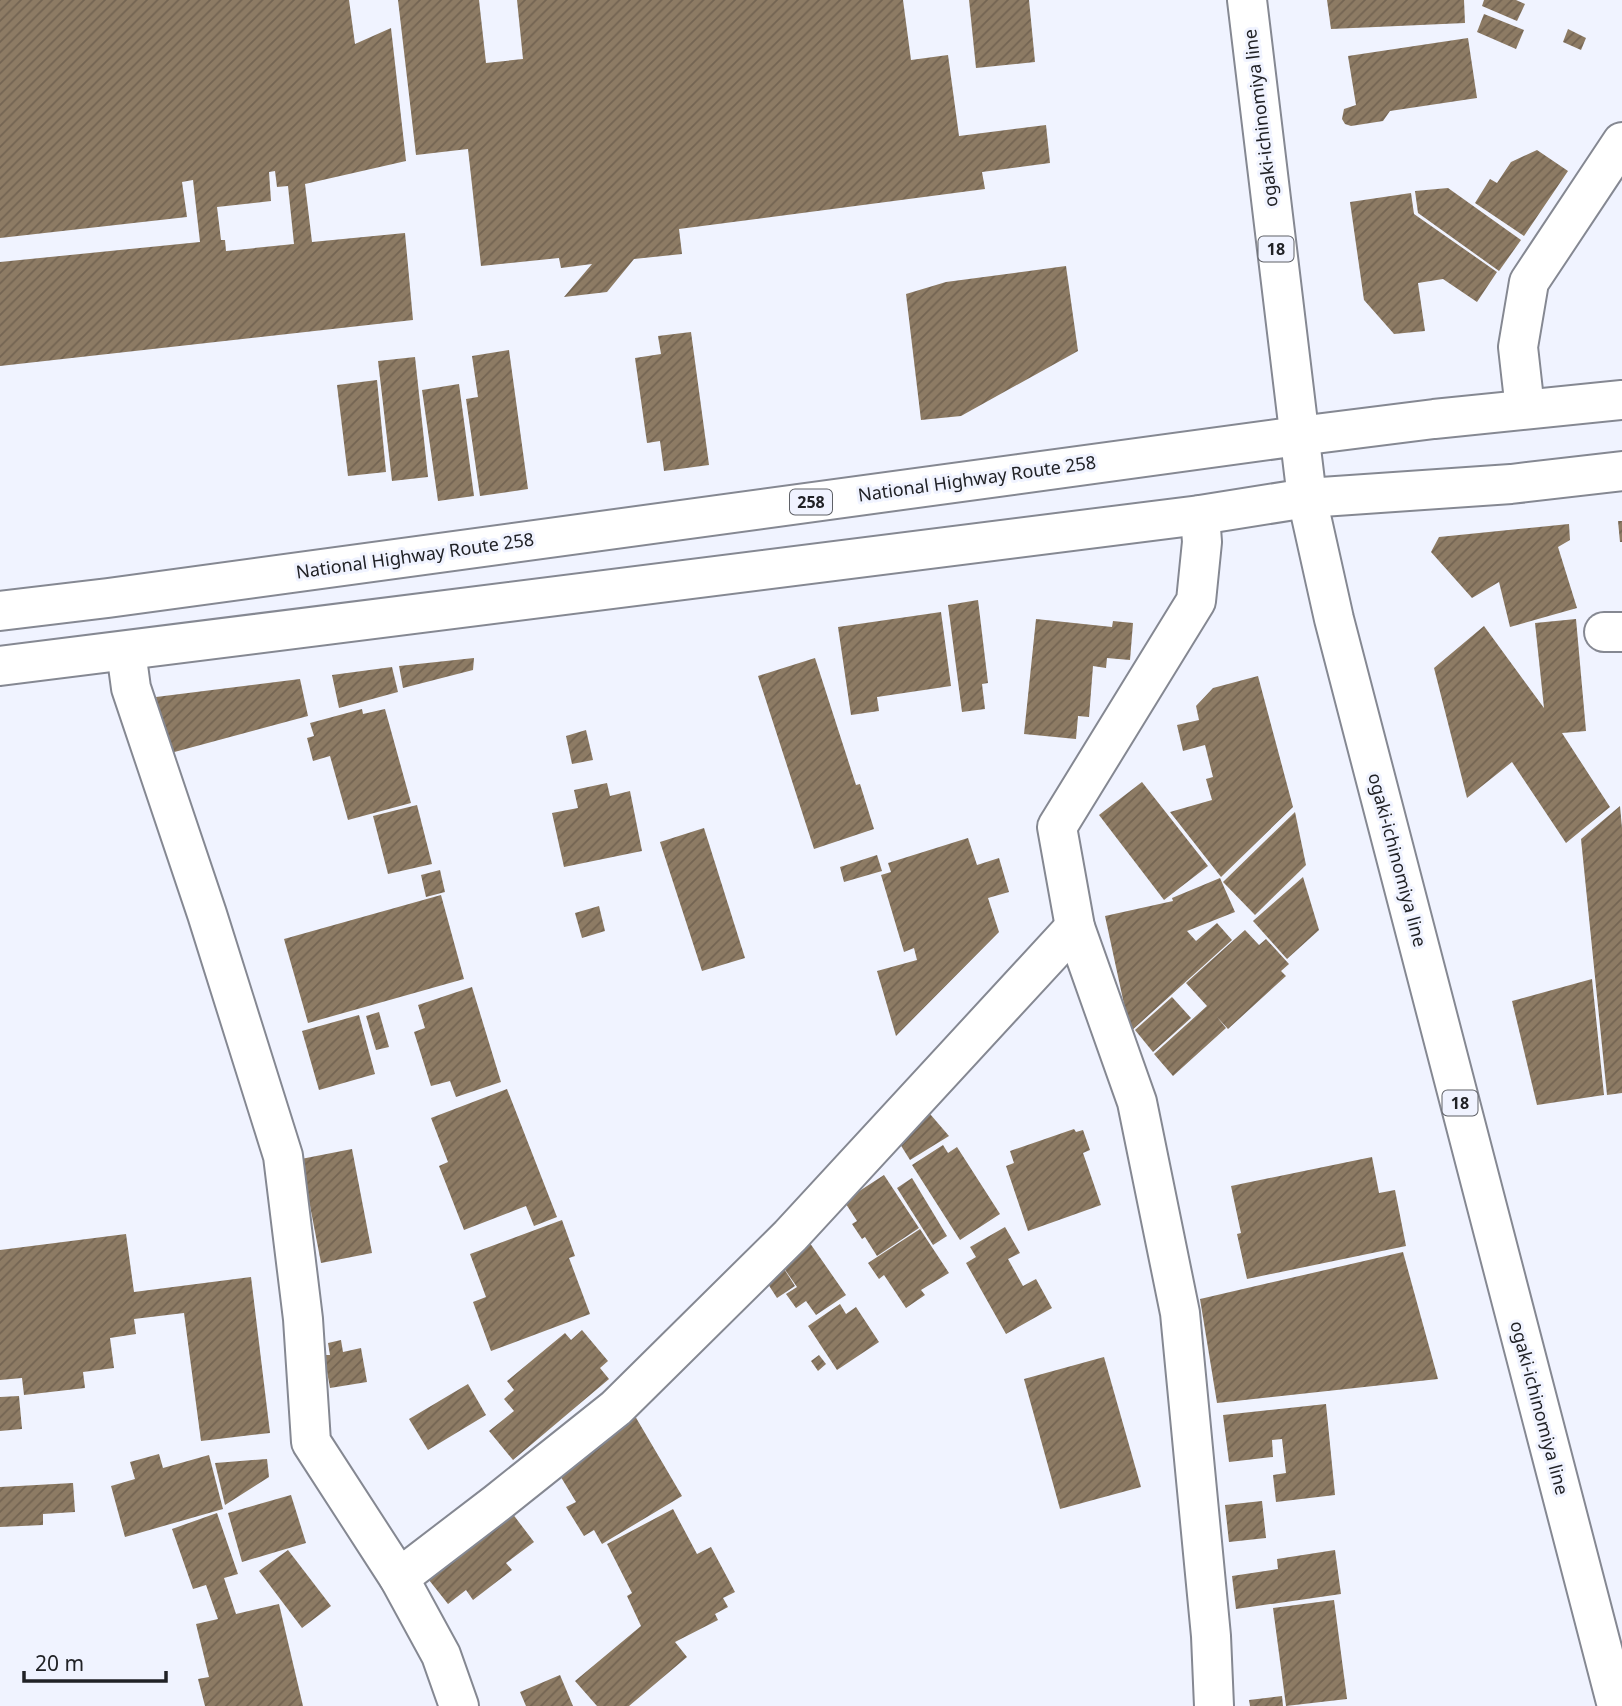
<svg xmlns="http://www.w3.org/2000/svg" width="1622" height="1706" font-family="'Noto Sans',sans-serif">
	<defs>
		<pattern id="building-hatch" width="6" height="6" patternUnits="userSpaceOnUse" patternTransform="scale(1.75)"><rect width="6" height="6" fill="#8d7b64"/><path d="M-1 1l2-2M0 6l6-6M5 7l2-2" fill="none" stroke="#736452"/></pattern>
	</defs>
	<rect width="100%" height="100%" fill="#f0f3ff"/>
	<!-- building -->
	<g fill="url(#building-hatch)" fill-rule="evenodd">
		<path d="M0 0H349L355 44 391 28 406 161 305 184 312 242 405 233 413 320 0 366V262L200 242 193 180 182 182 187 217 0 238ZM275 171 277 187 288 186 294 244 226 251 225 240H221L217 207 271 201 269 172Z"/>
		<polygon points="398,0 479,0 486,63 523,59 517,0 903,0 911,60 948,55 959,136 1046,125 1050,163 982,172 985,189 679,229 682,254 634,259 607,292 564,297 592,264 561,268 559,258 481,266 468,149 416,155"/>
		<polygon points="969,0 1029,0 1035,62 976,68"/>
		<polygon points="1327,0 1464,0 1465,23 1331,29"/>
		<polygon points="1484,0 1516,0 1525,4 1517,21 1482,6"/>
		<polygon points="1484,14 1524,30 1516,49 1477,32"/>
		<polygon points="1568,29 1586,38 1581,50 1563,42"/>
		<polygon points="1468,38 1477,98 1390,111 1383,121 1351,126 1345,124 1342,119 1344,109 1356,105 1348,56"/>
		<polygon points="1537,150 1568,171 1524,236 1475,203 1490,179 1497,183 1511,162"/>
		<polygon points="1448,188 1521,240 1499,271 1418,213 1415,191"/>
		<polygon points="1411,193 1414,214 1497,272 1477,302 1443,279 1418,283 1425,331 1394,334 1364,300 1350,202"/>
		<polygon points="1066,266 1078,351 961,416 921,420 906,294 946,282"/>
		<polygon points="691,332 709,465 664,471 660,441 647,443 635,358 661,354 658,336"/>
		<polygon points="509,350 528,489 480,496 466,399 478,397 472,356"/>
		<polygon points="415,357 428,477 392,481 378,361"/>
		<polygon points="377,380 386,472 348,476 337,385"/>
		<polygon points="459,384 474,496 438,501 422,390"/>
		<polygon points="1618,521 1622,521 1622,542 1620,542"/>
		<polygon points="1569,524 1570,540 1558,547 1577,608 1510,627 1499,582 1472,598 1431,552 1439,537"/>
		<polygon points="978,600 988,683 982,684 985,709 962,712 948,605"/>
		<polygon points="941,612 951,686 877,697 879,711 851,715 838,627"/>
		<polygon points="1036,619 1112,627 1113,621 1133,623 1130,660 1107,658 1106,668 1093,666 1089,717 1078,716 1076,739 1024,734"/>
		<polygon points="1576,619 1586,731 1562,733 1610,807 1566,843 1512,762 1467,798 1434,668 1484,626 1544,708 1535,623"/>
		<polygon points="474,658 473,670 403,688 399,666"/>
		<polygon points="815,658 856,785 860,784 874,829 814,849 758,676"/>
		<polygon points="392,667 398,692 339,708 332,675"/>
		<polygon points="1258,676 1293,807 1221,877 1170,812 1212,800 1206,779 1213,777 1205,745 1183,751 1177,725 1199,720 1196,706 1213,688"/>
		<polygon points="300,679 308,716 167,754 156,697"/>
		<polygon points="362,709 363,714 385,709 411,803 348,820 330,756 313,761 307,738 314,736 310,723"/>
		<polygon points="586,730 593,760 572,764 566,736"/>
		<polygon points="1142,782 1208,866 1164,900 1099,815"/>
		<polygon points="607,783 610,796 630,791 642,851 564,867 552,813 578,808 574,790"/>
		<polygon points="417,805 432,864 388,874 373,816"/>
		<polygon points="1620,806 1622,828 1622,1093 1607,1095 1581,839"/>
		<polygon points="1295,812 1306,865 1255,915 1223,882"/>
		<polygon points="704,828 745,958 702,971 660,842"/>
		<polygon points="968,838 977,865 999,858 1009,892 988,898 999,932 896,1036 877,971 917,960 914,948 904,952 881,875 891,872 888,863"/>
		<polygon points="877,855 882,871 844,882 840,867"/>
		<polygon points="440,870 445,892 426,897 421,875"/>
		<polygon points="1303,877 1319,930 1287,959 1253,921"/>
		<polygon points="1220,878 1235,912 1187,931 1196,941 1217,923 1232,940 1130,1032 1105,916 1173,901 1172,898"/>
		<polygon points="441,895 464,979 308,1023 284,939"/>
		<polygon points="599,906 605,931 582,938 575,913"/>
		<polygon points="1245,930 1259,945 1266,939 1289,964 1281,971 1286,976 1228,1029 1217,1017 1226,1028 1173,1076 1154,1054 1207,1006 1186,983"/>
		<polygon points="1592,979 1604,1095 1537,1105 1512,1001"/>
		<polygon points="472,987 501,1082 456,1097 450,1081 431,1086 414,1032 425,1028 418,1005"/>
		<polygon points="1172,997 1191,1018 1153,1052 1135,1030"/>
		<polygon points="379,1012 389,1047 376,1050 366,1016"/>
		<polygon points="359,1015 375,1074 319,1090 302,1031"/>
		<polygon points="507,1089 557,1217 534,1226 526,1206 464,1230 439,1166 448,1162 431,1118"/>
		<polygon points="924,1107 949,1136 910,1160 895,1136"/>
		<polygon points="1074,1129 1076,1132 1083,1130 1090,1150 1083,1153 1101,1205 1028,1231 1006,1166 1014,1163 1010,1151"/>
		<polygon points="943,1145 948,1153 957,1147 1000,1214 960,1240 912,1165"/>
		<polygon points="352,1149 372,1253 321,1263 301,1159"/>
		<polygon points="1372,1157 1379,1193 1395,1190 1406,1246 1247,1279 1237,1234 1241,1233 1231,1186"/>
		<polygon points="884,1175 919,1228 877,1256 865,1237 862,1239 852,1224 857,1221 844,1201"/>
		<polygon points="912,1178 947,1236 933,1245 897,1188"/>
		<polygon points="562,1220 575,1256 569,1258 590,1314 491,1351 473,1302 486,1297 470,1254"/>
		<polygon points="1005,1227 1020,1253 1008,1259 1023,1286 1036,1279 1052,1308 1006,1334 966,1263 976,1257 970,1247"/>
		<polygon points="920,1229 949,1273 921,1290 925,1295 906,1308 884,1275 879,1279 868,1263"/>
		<polygon points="126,1234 134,1292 251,1277 270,1433 201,1441 184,1313 134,1319 136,1334 110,1338 114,1368 83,1372 85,1388 24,1395 22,1378 0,1380 0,1250"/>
		<polygon points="805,1236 846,1295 816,1315 806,1301 796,1308 786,1294 797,1287 779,1261 795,1286 777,1298 759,1270"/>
		<polygon points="1403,1252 1438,1379 1217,1403 1200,1299"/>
		<polygon points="840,1304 846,1314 856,1307 879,1342 837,1370 808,1326"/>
		<polygon points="582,1330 608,1361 600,1368 609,1379 513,1460 489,1431 514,1411 504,1399 514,1390 507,1381 565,1333 571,1340"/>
		<polygon points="341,1340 343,1352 361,1348 367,1382 330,1388 324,1355 330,1355 328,1343"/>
		<polygon points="819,1355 826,1364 818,1371 811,1361"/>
		<polygon points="1104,1357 1141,1487 1060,1509 1024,1379"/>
		<polygon points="468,1384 486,1415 428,1450 409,1419"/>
		<polygon points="19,1396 22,1429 0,1431 0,1397"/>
		<polygon points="1326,1404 1335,1495 1276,1502 1273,1475 1286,1473 1282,1439 1272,1440 1273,1457 1229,1462 1223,1415"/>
		<polygon points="635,1416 682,1496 602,1544 594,1530 584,1536 566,1507 576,1502 553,1464"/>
		<polygon points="159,1454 163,1468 209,1455 223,1509 125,1537 111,1486 135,1479 130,1462"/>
		<polygon points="267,1459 269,1477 225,1505 215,1463"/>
		<polygon points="73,1483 75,1512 43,1514 43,1525 0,1527 0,1487"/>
		<polygon points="291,1495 306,1543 242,1562 228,1513"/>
		<polygon points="1262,1501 1266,1538 1229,1542 1225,1505"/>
		<polygon points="506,1505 534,1542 506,1563 512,1570 473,1600 466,1590 448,1604 421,1570"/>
		<polygon points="673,1509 697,1554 711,1547 735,1592 723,1598 728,1607 715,1614 718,1620 675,1642 687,1657 629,1706 597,1706 575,1681 641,1626 627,1596 632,1593 607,1544"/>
		<polygon points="217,1513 238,1574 224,1578 236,1614 279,1604 303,1706 205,1706 198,1679 209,1677 196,1624 218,1619 206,1585 193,1589 172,1529"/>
		<polygon points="288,1550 331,1606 302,1628 259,1571"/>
		<polygon points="1335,1550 1341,1594 1236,1609 1232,1576 1278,1569 1277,1559"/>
		<polygon points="1334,1600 1347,1699 1286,1706 1273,1608"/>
		<polygon points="560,1675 573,1706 526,1706 520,1692"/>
		<polygon points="1282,1696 1283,1706 1250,1706 1249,1700"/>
	</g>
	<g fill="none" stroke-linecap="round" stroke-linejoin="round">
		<!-- street casing -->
		<g stroke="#858892" stroke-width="42">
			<g id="street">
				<polyline points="1525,409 1518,347 1529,282 1622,142"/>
				<polyline points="1200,515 1202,542 1196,601 1057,827 1075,927 1137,1102 1180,1313 1211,1636 1214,1706"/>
				<polyline points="1604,632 1622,632"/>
				<polyline points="126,651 131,688 207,914 283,1156 303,1319 311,1442 399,1578 441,1655 459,1706"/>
				<polyline points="399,1578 497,1503 616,1408 790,1236 1075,927"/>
			</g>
		</g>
		<!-- primary casing -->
		<g stroke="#858892" stroke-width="42">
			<polyline id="primary" points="1247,0 1307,498 1334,619 1617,1706"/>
		</g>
		<!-- highway casing -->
		<g stroke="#858892" stroke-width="42">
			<g id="highway">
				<polyline points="0,611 108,598 1299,436 1434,419 1622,400"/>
				<polyline points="0,666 1200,515 1307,498 1511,484 1622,471"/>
			</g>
		</g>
		<!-- street -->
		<use href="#street" stroke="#fff" stroke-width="38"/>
		<!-- primary -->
		<use href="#primary" stroke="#fff" stroke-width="38"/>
		<!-- highway -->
		<use href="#highway" stroke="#fff" stroke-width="38"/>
	</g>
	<g text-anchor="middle" stroke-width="6" stroke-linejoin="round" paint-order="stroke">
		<!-- shield labels -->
		<g fill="#f0f3ff" stroke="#5f6167" stroke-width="2">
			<rect x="1258.5" y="236.5" width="35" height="25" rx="5"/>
			<rect x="790" y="489.5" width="42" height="25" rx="5"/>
			<rect x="1442.5" y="1090.5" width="35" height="25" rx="5"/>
		</g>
		<g font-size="16" font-weight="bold" fill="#212226">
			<text x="1276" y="255">18</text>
			<text x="811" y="508">258</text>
			<text x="1460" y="1109">18</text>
		</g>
		<!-- street labels -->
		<g font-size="18" fill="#212226" stroke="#f0f3ff">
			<text transform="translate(1261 118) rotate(-97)" y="6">ogaki-ichinomiya line</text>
			<text transform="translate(977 479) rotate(-8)" y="6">National Highway Route 258</text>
			<text transform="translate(415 556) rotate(-8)" y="6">National Highway Route 258</text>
			<text transform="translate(1397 860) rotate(75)" y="6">ogaki-ichinomiya line</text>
			<text transform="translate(1539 1408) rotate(75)" y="6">ogaki-ichinomiya line</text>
		</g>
	</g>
	<!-- scale -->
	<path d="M24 1671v10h142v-10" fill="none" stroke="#212226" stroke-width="3.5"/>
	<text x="35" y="1671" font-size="21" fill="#212226" stroke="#f0f3ff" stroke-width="5" paint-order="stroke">20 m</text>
</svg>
